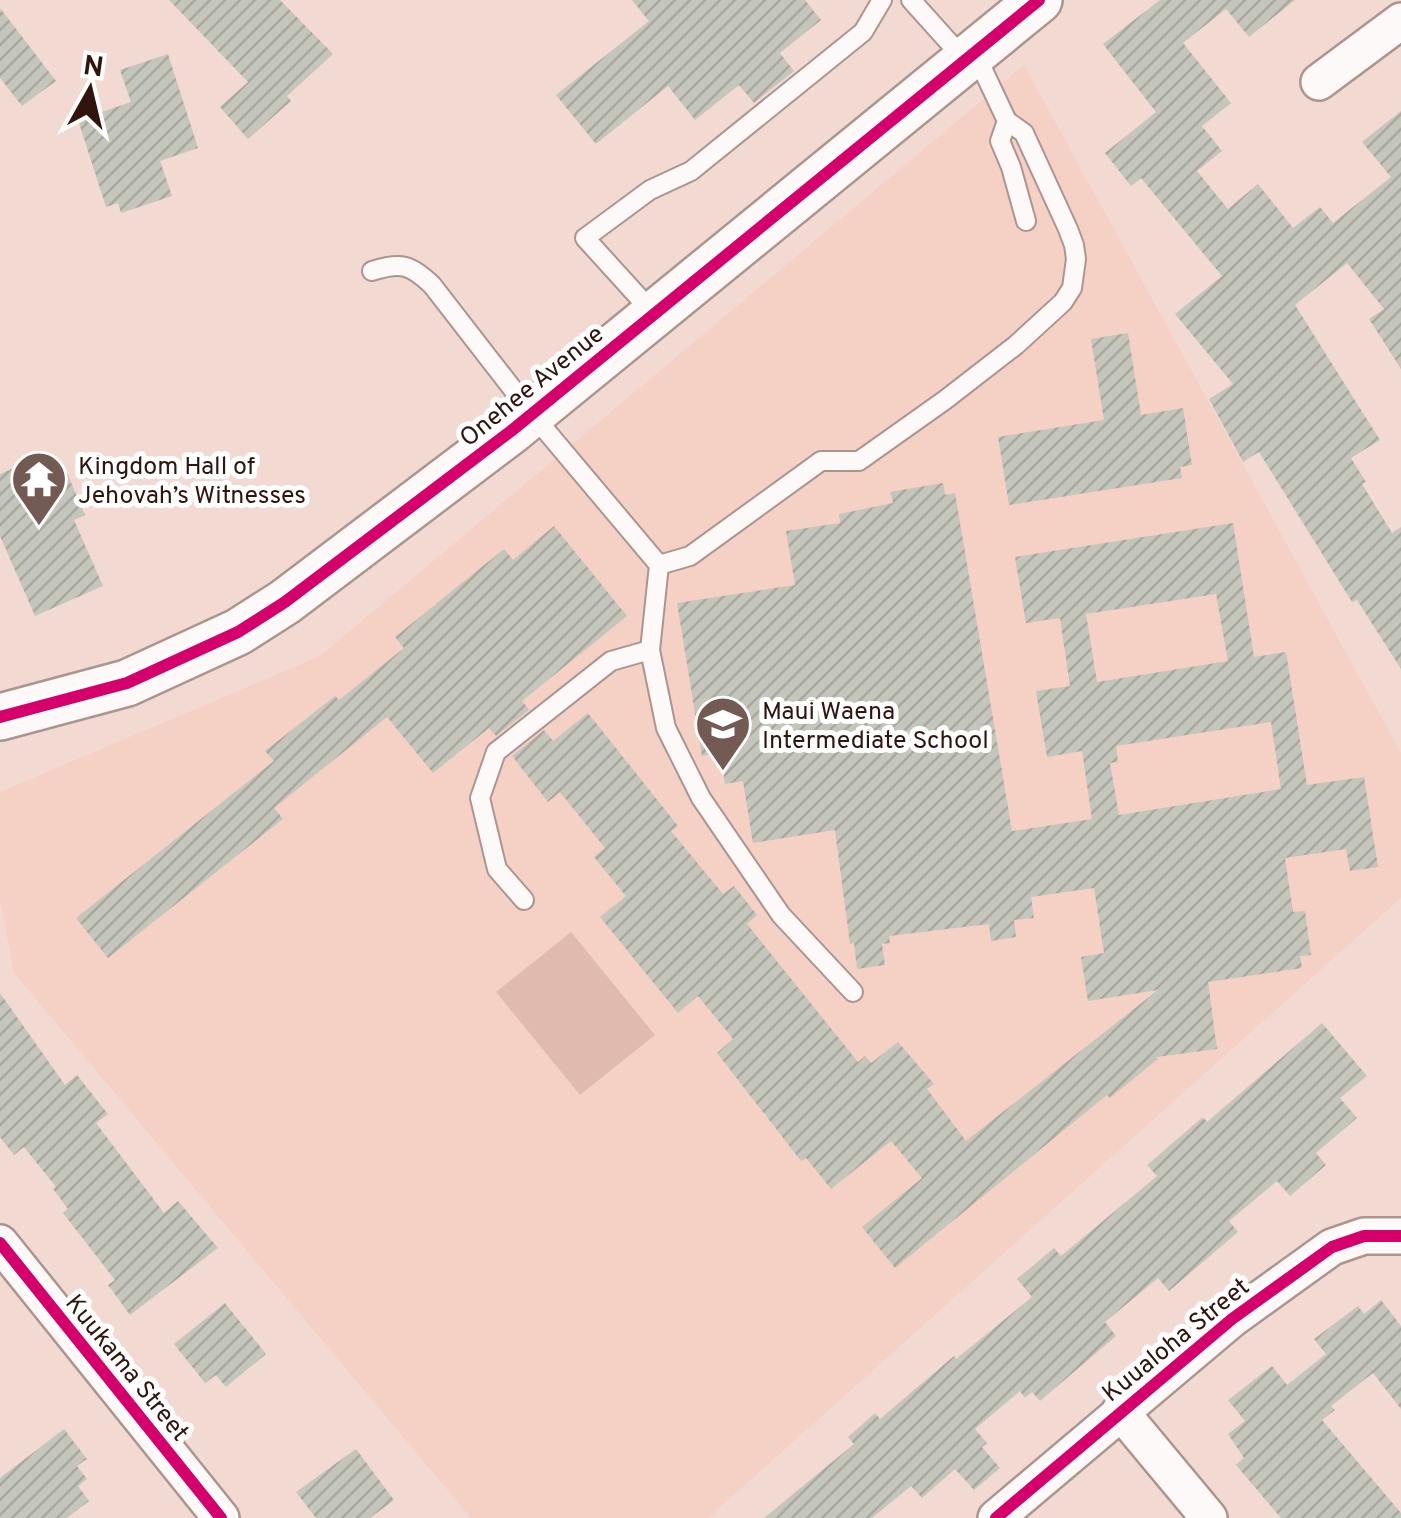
<svg xmlns="http://www.w3.org/2000/svg" width="1401" height="1518" font-family="Overpass,sans-serif">
	<defs>
		<pattern id="building-hatch" width="6" height="6" patternUnits="userSpaceOnUse" patternTransform="scale(2.5)"><rect width="6" height="6" fill="#c4c5bb"/><path d="M-1 1l2-2M0 6l6-6M5 7l2-2" fill="none" stroke="#a9a8a0"/></pattern>
	</defs>
	<rect width="100%" height="100%" fill="#f2dad3"/>
	<!-- built -->
	<polygon fill="#f5d0c5" points="1024,65 1401,753 1401,898 708,1518 471,1518 14,973 0,900 0,792 320,656"/>
	<!-- grass -->
	<polygon fill="#e0baaf" points="571,932 655,1035 580,1095 496,992"/>
	<!-- building -->
	<g fill="url(#building-hatch)" fill-rule="evenodd">
		<polygon points="169,0 280,0 333,54 287,96 291,101 248,139 220,107 248,82"/>
		<polygon points="632,0 805,0 821,20 780,53 794,71 754,103 739,85 695,120 668,86 596,144 556,95 649,21"/>
		<polygon points="1160,0 1295,0 1249,37 1226,9 1183,43 1231,103 1202,126 1222,151 1197,171 1228,209 1258,184 1293,228 1320,207 1333,223 1391,177 1362,142 1401,111 1401,369 1369,319 1384,309 1347,263 1295,305 1380,440 1351,458 1366,482 1362,484 1392,533 1401,527 1401,669 1357,600 1352,602 1259,452 1243,462 1209,399 1233,384 1175,314 1222,276 1141,178 1131,186 1105,153 1156,112 1103,44"/>
		<polygon points="0,8 56,81 22,106 0,78"/>
		<polygon points="168,54 198,148 160,161 172,196 121,213 118,203 106,207 78,120 131,102 120,70"/>
		<polygon points="1128,333 1141,415 1183,408 1192,465 1180,467 1182,478 1009,505 998,437 1104,420 1091,339"/>
		<polygon points="42,456 53,479 67,473 85,515 74,520 103,586 35,616 0,536 0,474"/>
		<path d="M943 483 945 495 955 493 1012 831 1092 819 1082 751 1047 757 1036 691 1070 686 1060 618 1026 623 1015 557 1233 523 1254 657 1286 652 1307 785 1364 777 1378 867 1350 871 1346 849 1285 858 1293 912 1305 911 1311 955 1300 956 1302 968 1208 982 1217 1049 1156 1057 1158 1059 1110 1098 1107 1095 895 1268 862 1227 922 1178 891 1141 831 1189 806 1158 801 1161 717 1053 733 1039 698 996 678 1013 600 917 626 896 594 857 605 848 560 792 548 802 512 756 544 730 553 741 588 713 678 826 671 831 723 894 734 886 757 915 747 924 858 1062 865 1056 871 1063 898 1042 934 1084 927 1089 966 1141 1158 990 1088 1001 1081 957 1104 953 1094 888 1031 897 1034 918 1014 920 1016 937 991 941 989 924 889 936 890 943 882 944 885 965 857 969 854 943 850 944 835 830 753 843 743 781 725 784 720 752 702 756 677 603 795 585 786 531 840 523 839 514 893 503 890 492ZM1216 594 1228 661 1097 682 1086 614ZM1271 722 1281 789 1119 815 1110 763 1118 762 1116 746Z"/>
		<polygon points="554,526 627,616 522,701 529,710 496,736 489,728 433,773 387,717 274,808 283,819 108,958 76,918 274,761 265,751 335,696 339,700 404,648 395,637 504,549 513,560"/>
		<polygon points="0,993 65,1085 77,1075 108,1114 96,1123 164,1213 178,1201 218,1248 130,1315 108,1285 115,1280 63,1213 68,1209 53,1189 56,1187 24,1147 14,1155 0,1137"/>
		<polygon points="1322,1023 1367,1076 1340,1098 1357,1118 1316,1153 1326,1165 1290,1196 1277,1181 1229,1221 1238,1232 1169,1291 1158,1278 1105,1322 1116,1336 1040,1401 1032,1392 1025,1398 1020,1391 975,1429 987,1443 982,1447 1000,1468 974,1490 955,1469 922,1498 911,1486 872,1518 764,1518 854,1444 848,1437 875,1413 880,1419 954,1356 956,1359 1032,1297 1017,1279 1054,1248 1061,1256 1157,1176 1147,1165 1203,1117 1207,1122"/>
		<polygon points="1381,1300 1401,1326 1401,1409 1373,1373 1331,1406 1335,1410 1322,1420 1401,1513 1401,1518 1281,1518 1236,1465 1244,1458 1228,1434 1245,1421 1228,1400 1272,1366 1287,1385 1326,1354 1314,1339 1358,1306 1364,1314"/>
		<polygon points="225,1303 266,1354 226,1387 216,1375 205,1383 174,1344"/>
		<polygon points="64,1429 87,1459 77,1466 87,1479 78,1486 89,1501 67,1518 0,1518 0,1478"/>
		<polygon points="356,1449 394,1500 370,1518 316,1518 296,1492"/>
	</g>
	<g fill="none" stroke-linecap="round" stroke-linejoin="round">
		<!-- service casing -->
		<g stroke="#ac958f" stroke-width="22">
			<g id="service">
				<polyline points="911,0 965,60"/>
				<polyline points="1007,121 1000,141 1011,167 1026,221"/>
				<path d="M372 271C401 262 410 264 432 285L532 414 659 565 650 650 666 728 701 798 781 915 853 992"/>
				<polyline points="654,314 585,238 650,190 691,171 863,32 882,0"/>
				<polyline points="659,565 690,556 821,461 859,461 945,400 1016,345 1063,302 1072,288 1076,259 1074,245 1068,229 1024,133 1007,121 975,53"/>
				<polyline points="524,900 497,869 480,798 496,752 611,661 650,650"/>
			</g>
		</g>
		<!-- minor casing -->
		<g stroke="#ac958f" stroke-width="40">
			<g id="minor">
				<polyline points="1319,82 1401,21"/>
				<polyline points="0,1243 221,1518"/>
				<polyline points="1120,1411 1209,1518"/>
				<polyline points="996,1518 1232,1319 1332,1247 1364,1236 1401,1236"/>
			</g>
		</g>
		<!-- tertiary casing -->
		<g stroke="#ac958f" stroke-width="50">
			<polyline id="tertiary" points="0,717 127,683 238,632 285,602 511,431 1039,0"/>
		</g>
		<!-- service -->
		<use href="#service" stroke="#fdf9f8" stroke-width="18"/>
		<!-- minor -->
		<use href="#minor" stroke="#fdf9f8" stroke-width="35"/>
		<!-- tertiary -->
		<use href="#tertiary" stroke="#fdf9f8" stroke-width="45"/>
		<!-- cycleway casing -->
		<g stroke="#fff" stroke-width="19">
			<g id="cycleway">
				<polyline points="0,717 127,683 238,632 285,602 511,431 1039,0"/>
				<polyline points="0,1243 221,1518"/>
				<polyline points="996,1518 1232,1319 1332,1247 1364,1236 1401,1236"/>
			</g>
		</g>
		<!-- cycleway -->
		<use href="#cycleway" stroke="#d6006c" stroke-width="12"/>
	</g>
	<!-- icons -->
	<defs>
		<g id="temple-pin" transform="scale(2.875)"><path d="M0 17L-7.5 6A9.5 9.5 0 1 1 7.5 6Z" fill="#735a53" stroke="#fff"/><path d="M0-6L5-2H3V0L6.5 2.5H4V6H1.5V3h-3V6H-4V2.5H-6.5L-3 0V-2H-5Z" fill="#fff"/></g>
		<g id="school-pin" transform="scale(2.875)"><path d="M0 17L-7.5 6A9.5 9.5 0 1 1 7.5 6Z" fill="#735a53" stroke="#fff"/><path d="M0-5L7-2L0 1L-7-2ZM-4 1L0 2.5L4 1V4Q0 6-4 4Z" fill="#fff"/></g>
	</defs>
	<g fill-rule="evenodd">
		<use href="#temple-pin" x="39" y="479"/>
		<use href="#school-pin" x="723" y="724"/>
	</g>
	<g text-anchor="middle" stroke-width="10" stroke-linejoin="round" paint-order="stroke">
		<!-- street labels -->
		<g font-size="25" fill="#2f150e" stroke="#fff">
			<text transform="translate(531 385) rotate(-39)" y="9">Onehee Avenue</text>
			<text transform="translate(1175 1339) rotate(-39)" y="9">Kuualoha Street</text>
			<text transform="translate(128 1367) rotate(51)" y="9">Kuukama Street</text>
		</g>
		<!-- poi labels -->
		<g font-size="25" fill="#2f150e" stroke="#fff" text-anchor="start">
			<text x="78" y="474">Kingdom Hall of<tspan x="78" dy="29">Jehovah’s Witnesses</tspan></text>
			<text x="762" y="719">Maui Waena<tspan x="762" dy="29">Intermediate School</tspan></text>
		</g>
	</g>
	<!-- north arrow -->
	<g transform="translate(90 90) rotate(8)" stroke="#ffffff" stroke-width="8" paint-order="stroke">
	<path d="M0-8L18 38L0 25L-18 38Z" fill="#2f150e"/>
	<text y="-15" font-size="28" font-weight="bold" text-anchor="middle" fill="#2f150e">N</text>
	</g>
</svg>
